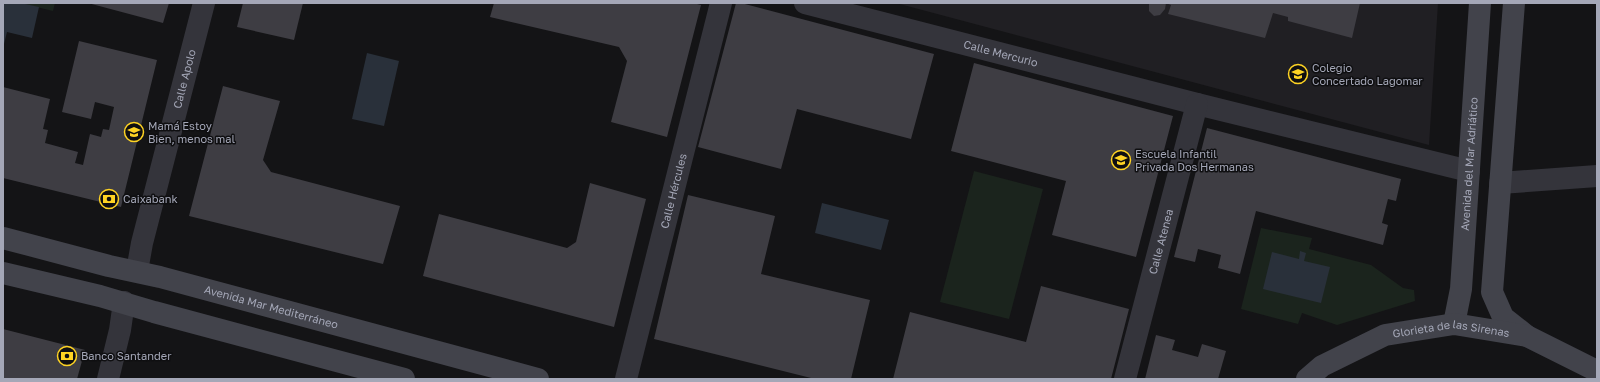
<svg xmlns="http://www.w3.org/2000/svg" width="1600" height="382" font-family="'Golos Text',sans-serif">
	<rect width="100%" height="100%" fill="#141416"/>
	<!-- built -->
	<polygon fill="#201f23" points="896,3 1438,3 1429,145"/>
	<!-- green -->
	<g fill="#1b241d">
		<polygon points="20,3 55,3 53,11"/>
		<polygon points="974,171 1043,189 1009,319 940,302"/>
		<polygon points="1261,228 1312,238 1309,249 1371,265 1403,288 1414,290 1415,301 1337,325 1302,313 1298,324 1241,309"/>
	</g>
	<!-- water -->
	<g fill="#29303a">
		<polygon points="3,3 21,3 39,7 32,38 7,32 3,48"/>
		<polygon points="367,53 399,61 384,126 352,119"/>
		<polygon points="822,203 889,220 881,250 815,233"/>
		<polygon points="1300,251 1306,253 1304,261 1330,267 1321,303 1263,289 1272,252 1299,259"/>
	</g>
	<!-- building -->
	<g fill="#3e3d43">
		<polygon points="88,3 169,3 163,23"/>
		<polygon points="243,3 303,3 294,40 237,27"/>
		<polygon points="494,3 693,3 701,5 667,137 611,122 627,61 619,47 490,17"/>
		<polygon points="736,3 741,3 934,54 911,139 797,109 781,169 698,147"/>
		<polygon points="1149,3 1166,3 1165,9 1160,15 1154,16 1149,11"/>
		<polygon points="1166,3 1360,3 1352,38 1288,21 1288,17 1273,13 1265,38 1168,14 1171,5"/>
		<polygon points="79,41 157,60 121,207 3,178 3,87 50,99 43,129 48,130 45,143 78,152 75,163 83,165 90,134 101,137 103,129 109,130 114,107 95,102 91,119 62,112"/>
		<polygon points="974,63 1173,116 1136,257 1052,235 1066,181 951,151"/>
		<polygon points="223,86 280,101 263,160 271,172 400,206 383,264 189,216"/>
		<polygon points="1207,128 1401,179 1396,201 1388,199 1382,223 1388,225 1383,245 1256,211 1240,274 1218,268 1221,255 1198,249 1195,262 1174,257"/>
		<polygon points="590,183 646,199 614,327 423,276 439,214 567,248 576,242"/>
		<polygon points="688,195 775,216 761,274 870,300 851,379 815,379 654,339"/>
		<polygon points="1041,286 1129,309 1111,379 893,379 910,312 1026,342"/>
		<polygon points="3,329 85,350 77,379 3,379"/>
		<polygon points="1156,335 1175,340 1172,350 1198,357 1202,344 1226,351 1218,379 1145,379"/>
	</g>
	<g fill="none" stroke-linecap="round" stroke-linejoin="round">
		<!-- street -->
		<g stroke="#34343b" stroke-width="22">
			<path id="s1" d="M805 3 1197 104 1469 171"/>
			<polyline points="1500,183 1597,176"/>
			<path id="s2" d="M137 271 142 243 204 3"/>
			<polyline points="108,379 120,330 124,302"/>
			<path id="s3" d="M626 379 721 3"/>
			<path id="s4" d="M1125 379 1197 104"/>
		</g>
		<!-- secondary -->
		<g stroke="#42434b" stroke-width="22">
			<polyline points="1514,3 1492,292 1503,317 1527,336"/>
			<path id="s5" d="M3 238 109 266 160 277 538 379"/>
			<polyline points="3,273 100,296 154,312 404,379"/>
			<path id="s6" d="M1454 324 1461 289 1480 3"/>
			<path id="s7" d="M1307 379 1322 366 1385 335 1454 324 1527 336 1593 369 1597 373"/>
		</g>
	</g>
	<!-- icons -->
	<defs>
		<g id="school-ring" transform="scale(1)"><circle r="9.5" fill="#0f0f11" stroke="#fed323" stroke-width="1.5"/><path d="M0-5L7-2L0 1L-7-2ZM-4 1L0 2.5L4 1V4Q0 6-4 4Z" fill="#fed323"/></g>
		<g id="bank-ring" transform="scale(1)"><circle r="9.5" fill="#0f0f11" stroke="#fed323" stroke-width="1.5"/><path d="M-6-4H6V4H-6ZM0-2.3a2.3 2.3 0 1 0 0 4.6a2.3 2.3 0 1 0 0-4.6Z" fill="#fed323"/></g>
	</defs>
	<g fill-rule="evenodd">
		<use href="#school-ring" x="1298" y="74"/>
		<use href="#school-ring" x="134" y="132"/>
		<use href="#school-ring" x="1121" y="160"/>
		<use href="#bank-ring" x="109" y="199"/>
		<use href="#bank-ring" x="67" y="356"/>
	</g>
	<g text-anchor="middle" stroke-width="3" stroke-linejoin="round" paint-order="stroke">
		<!-- street labels -->
		<g font-size="11" fill="#a4a7b7" stroke="#0f0f11">
			<text dy="4" stroke="none"><textPath href="#s1" startOffset="202">Calle Mercurio</textPath></text>
			<text dy="4" stroke="none"><textPath href="#s2" startOffset="198">Calle Apolo</textPath></text>
			<text dy="4" stroke="none"><textPath href="#s6" startOffset="161">Avenida del Mar Adriático</textPath></text>
			<text dy="4" stroke="none"><textPath href="#s3" startOffset="194">Calle Hércules</textPath></text>
			<text dy="4" stroke="none"><textPath href="#s4" startOffset="142">Calle Atenea</textPath></text>
			<text dy="4" stroke="none"><textPath href="#s5" startOffset="277">Avenida Mar Mediterráneo</textPath></text>
			<text dy="4" stroke="none"><textPath href="#s7" startOffset="157">Glorieta de las Sirenas</textPath></text>
		</g>
		<!-- poi labels -->
		<g font-size="11" fill="#a4a7b7" stroke="#0f0f11" text-anchor="start">
			<text x="1312" y="72">Colegio<tspan x="1312" dy="13">Concertado Lagomar</tspan></text>
			<text x="148" y="130">Mamá Estoy<tspan x="148" dy="13">Bien, menos mal</tspan></text>
			<text x="1135" y="158">Escuela Infantil<tspan x="1135" dy="13">Privada Dos Hermanas</tspan></text>
			<text x="123" y="203">Caixabank</text>
			<text x="81" y="360">Banco Santander</text>
		</g>
	</g>
	<!-- border -->
	<rect width="1600" height="382" fill="none" stroke="#a4a7b7" stroke-width="8"/>
</svg>
